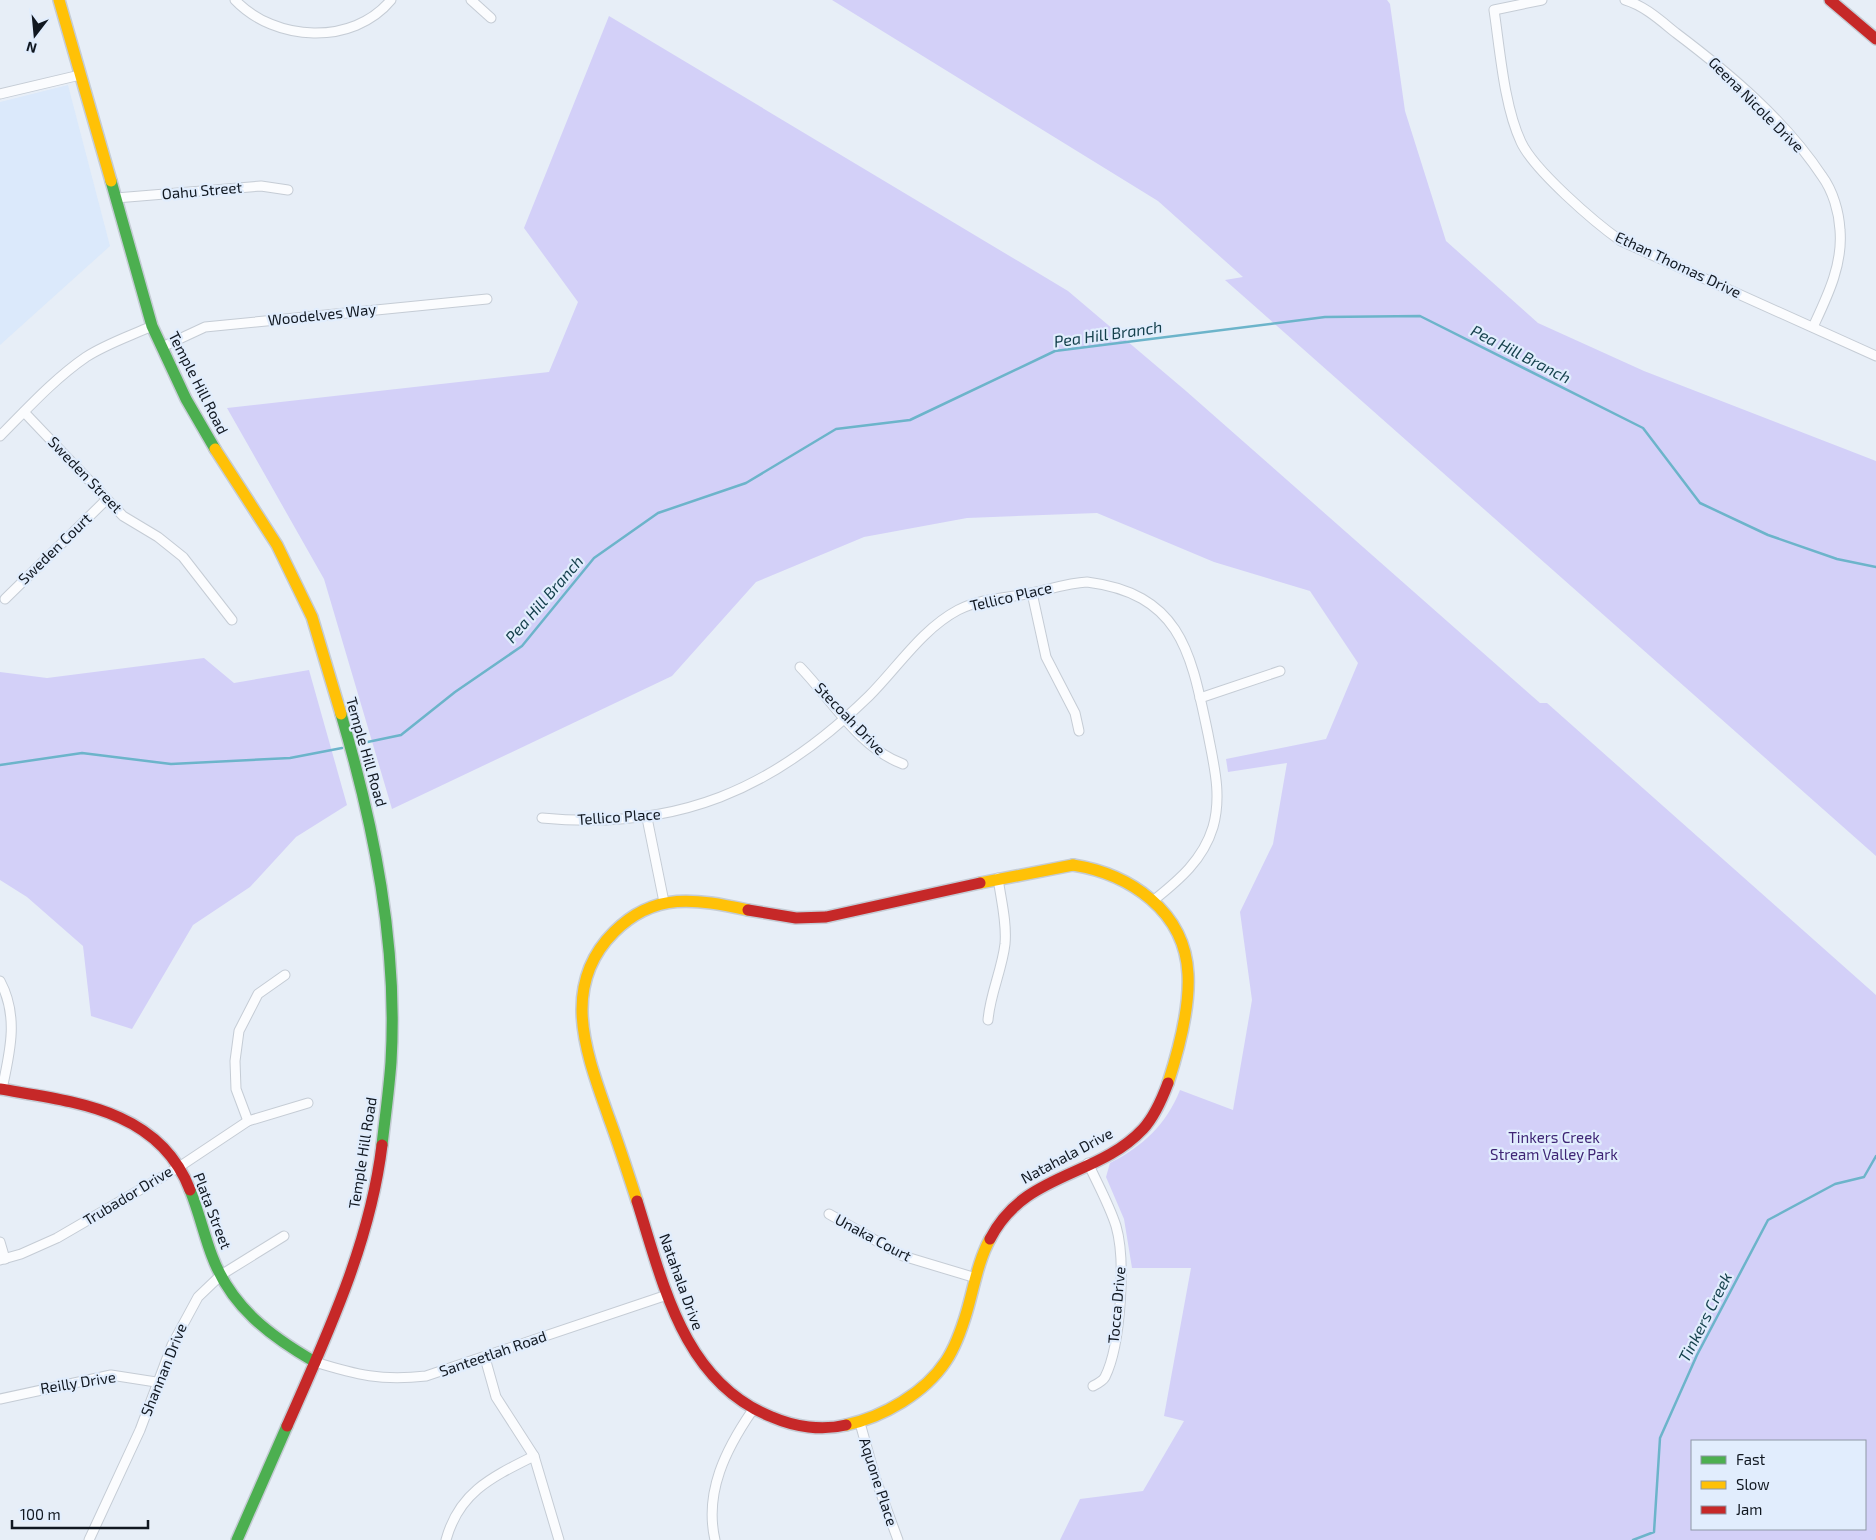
<svg xmlns="http://www.w3.org/2000/svg" width="1876" height="1540" font-family="'Exo 2',sans-serif">
	<rect width="100%" height="100%" fill="#e7eef7"/>
	<!-- built -->
	<polygon fill="#dbe9fb" points="68,85 110,246 0,345 0,102"/>
	<!-- green -->
	<g fill="#d3d0f8" fill-rule="evenodd">
		<polygon points="832,0 1387,0 1390,4 1405,111 1446,241 1538,323 1644,371 1876,461 1876,856 1225,280 1243,277 1158,201"/>
		<path d="M609 16 1068 291 1186 391 1540 703H1547L1876 995V1540H1060L1080 1499 1143 1491 1184 1421 1164 1416 1191 1268H1132L1124 1219 1106 1177 1110 1163C1143 1146 1166 1125 1180 1090L1233 1110 1252 1000 1240 912 1273 844 1287 763 1228 772 1226 759 1326 739 1358 663 1310 591 1214 562 1097 513 967 518 864 537 756 582 672 676 392 809 324 579 227 408 549 372 578 302 524 228ZM1692 1441H1865V1529H1692Z"/>
		<polygon points="204,658 234,683 309,670 347,805 296,837 250,887 193,925 132,1029 91,1016 83,946 27,897 0,880 0,672 47,678"/>
	</g>
	<g fill="none" stroke-linecap="round" stroke-linejoin="round">
		<!-- stream -->
		<g stroke="#6cb4ca" stroke-width="2.5">
			<polyline points="358,744 401,735 455,692 522,646 594,558 658,513 746,483 836,429 910,420 1055,351 1325,317 1420,316 1643,428 1700,503 1768,535 1837,559 1876,567"/>
			<polyline points="0,765 82,753 171,764 290,758 342,748"/>
			<polyline points="1633,1540 1654,1532 1660,1438 1697,1355 1768,1220 1835,1184 1864,1177 1876,1156"/>
		</g>
		<!-- street casing -->
		<g stroke="#c5ccd5" stroke-width="11">
			<g id="street">
				<path d="M235 0C275 42 353 46 391 0"/>
				<polyline points="471,0 491,18"/>
				<path d="M1542 0 1494 10C1500 50 1504 106 1521 142 1534 170 1594 222 1621 241L1876 356"/>
				<path d="M1625 0C1645 6 1661 21 1676 33 1729 73 1785 120 1822 176 1833 191 1839 212 1840 230 1843 265 1827 297 1813 327"/>
				<polyline points="0,94 80,75"/>
				<polyline points="116,198 261,186 288,190"/>
				<polyline points="162,347 205,327 487,299"/>
				<polyline points="24,412 123,516 158,537 183,557 232,620"/>
				<path d="M0 436C27 409 54 379 86 357 106 344 130 336 152 326"/>
				<polyline points="1032,593 1046,657 1075,713 1079,731"/>
				<polyline points="5,599 106,500"/>
				<path d="M800 667C832 700 859 748 903 764"/>
				<polyline points="1200,698 1280,671"/>
				<path d="M542 818C677 831 773 790 869 696 897 668 922 629 958 610 981 598 1008 598 1032 593 1051 589 1068 583 1087 582 1182 594 1191 654 1208 734 1214 766 1222 795 1213 827 1203 860 1179 880 1154 900"/>
				<polyline points="647,818 664,902"/>
				<path d="M0 981C19 1016 10 1052 2 1089"/>
				<path d="M988 1020C990 994 1002 970 1005 944 1007 922 1001 900 998 878"/>
				<polyline points="248,1121 236,1089 235,1061 239,1031 258,994 285,975"/>
				<path d="M1088 1163C1097 1183 1109 1204 1116 1226 1126 1260 1121 1345 1105 1377 1103 1381 1097 1384 1093 1386"/>
				<polyline points="829,1214 903,1256 976,1278"/>
				<polyline points="0,1242 5,1259"/>
				<polyline points="0,1260 21,1254 57,1238 179,1167 248,1121 308,1103"/>
				<polyline points="485,1358 496,1397 534,1456 559,1540"/>
				<path d="M315 1362C357 1375 381 1381 426 1376L667 1295"/>
				<polyline points="0,1399 111,1375 156,1382"/>
				<polyline points="860,1423 876,1480 898,1540"/>
				<polyline points="89,1540 140,1430 172,1345 198,1297 221,1275 284,1236"/>
				<path d="M446 1540C459 1492 492 1477 534 1456"/>
				<path d="M715 1540C704 1492 726 1449 752 1411"/>
			</g>
		</g>
		<!-- fast casing -->
		<g stroke="#c5ccd5" stroke-width="14">
			<g id="fast">
				<polyline points="111,181 152,326 186,399 215,449"/>
				<path d="M341 714C374 826 398 945 391 1062 389 1090 385 1118 382 1145"/>
				<path d="M190 1190C199 1212 204 1235 212 1256 231 1307 270 1336 315 1362"/>
				<polyline points="237,1540 287,1426"/>
			</g>
		</g>
		<!-- slow casing -->
		<g stroke="#c5ccd5" stroke-width="14">
			<g id="slow">
				<polyline points="59,0 111,181"/>
				<polyline points="215,449 277,545 312,617 341,714"/>
				<path d="M1073 865C1130 874 1185 911 1188 974 1190 1009 1179 1049 1168 1083"/>
				<polyline points="980,883 1073,865"/>
				<path d="M637 1201C628 1173 619 1145 609 1118 587 1055 559 987 614 932 655 891 696 899 748 910"/>
				<path d="M846 1425C883 1417 925 1393 946 1361 956 1346 962 1328 967 1311 974 1287 978 1261 990 1239"/>
			</g>
		</g>
		<!-- jam casing -->
		<g stroke="#c5ccd5" stroke-width="14">
			<g id="jam">
				<polyline points="1830,0 1876,39"/>
				<polyline points="748,910 796,918 826,917 980,883"/>
				<path d="M0 1089C74 1102 159 1109 190 1190"/>
				<path d="M637 1201C663 1283 683 1382 772 1417 795 1427 822 1431 846 1425"/>
				<path d="M990 1239C1024 1172 1097 1178 1143 1129 1155 1116 1162 1099 1168 1083"/>
				<path d="M287 1426C327 1335 370 1244 382 1145"/>
			</g>
		</g>
		<!-- street -->
		<use href="#street" stroke="#fbfcfe" stroke-width="9"/>
		<!-- fast -->
		<use href="#fast" stroke="#4caf50" stroke-width="11"/>
		<!-- slow -->
		<use href="#slow" stroke="#ffc107" stroke-width="11"/>
		<!-- jam -->
		<use href="#jam" stroke="#c62828" stroke-width="11"/>
	</g>
	<g text-anchor="middle" stroke-width="4.5" stroke-linejoin="round" paint-order="stroke">
		<!-- street labels -->
		<g font-size="15" fill="#111821" stroke="#e1edfd">
			<text transform="translate(1756 105) rotate(45)" y="5">Geena Nicole Drive</text>
			<text transform="translate(202 191) rotate(-5)" y="5">Oahu Street</text>
			<text transform="translate(1678 265) rotate(25)" y="5">Ethan Thomas Drive</text>
			<text transform="translate(322 315) rotate(-6)" y="5">Woodelves Way</text>
			<text transform="translate(198 383) rotate(63)" y="5">Temple Hill Road</text>
			<text transform="translate(85 475) rotate(46)" y="5">Sweden Street</text>
			<text transform="translate(55 549) rotate(-44)" y="5">Sweden Court</text>
			<text transform="translate(1011 597) rotate(-13)" y="5">Tellico Place</text>
			<text transform="translate(850 719) rotate(46)" y="5">Stecoah Drive</text>
			<text transform="translate(366 752) rotate(74)" y="5">Temple Hill Road</text>
			<text transform="translate(619 817) rotate(-4)" y="5">Tellico Place</text>
			<text transform="translate(363 1153) rotate(-81)" y="5">Temple Hill Road</text>
			<text transform="translate(1067 1156) rotate(-28)" y="5">Natahala Drive</text>
			<text transform="translate(128 1196) rotate(-31)" y="5">Trubador Drive</text>
			<text transform="translate(212 1211) rotate(69)" y="5">Plata Street</text>
			<text transform="translate(873 1238) rotate(28)" y="5">Unaka Court</text>
			<text transform="translate(681 1282) rotate(70)" y="5">Natahala Drive</text>
			<text transform="translate(1117 1305) rotate(-85)" y="5">Tocca Drive</text>
			<text transform="translate(493 1354) rotate(-19)" y="5">Santeetlah Road</text>
			<text transform="translate(164 1370) rotate(-68)" y="5">Shannan Drive</text>
			<text transform="translate(78 1383) rotate(-9)" y="5">Reilly Drive</text>
			<text transform="translate(878 1482) rotate(72)" y="5">Aquone Place</text>
		</g>
		<!-- park labels -->
		<g font-size="15" fill="#3f2675" stroke="#e1edfd">
			<text x="1554" y="1143">Tinkers Creek<tspan x="1554" dy="17">Stream Valley Park</tspan></text>
		</g>
		<!-- water labels -->
		<g font-size="16" font-style="italic" fill="#133f4b" stroke="#e1edfd">
			<text transform="translate(1108 334) rotate(-8)" y="6">Pea Hill Branch</text>
			<text transform="translate(1521 354) rotate(27)" y="6">Pea Hill Branch</text>
			<text transform="translate(544 599) rotate(-49)" y="6">Pea Hill Branch</text>
			<text transform="translate(1705 1317) rotate(-63)" y="6">Tinkers Creek</text>
		</g>
	</g>
	<!-- legend -->
	<rect x="1691" y="1440" width="175" height="90" fill="#e1edfd" stroke="#8e98a5"/>
	<rect x="1701" y="1456" width="25" height="8" fill="#4caf50" stroke="#8e98a5"/>
	<text x="1736" y="1465" font-size="15" fill="#111821">Fast</text>
	<rect x="1701" y="1481" width="25" height="8" fill="#ffc107" stroke="#8e98a5"/>
	<text x="1736" y="1490" font-size="15" fill="#111821">Slow</text>
	<rect x="1701" y="1506" width="25" height="8" fill="#c62828" stroke="#8e98a5"/>
	<text x="1736" y="1515" font-size="15" fill="#111821">Jam</text>
	<!-- north arrow -->
	<g transform="translate(35 35) rotate(196)" stroke="#e1edfd" stroke-width="4" paint-order="stroke">
	<path d="M0-4L9 19L0 12L-9 19Z" fill="#111821"/>
	<text y="-8" font-size="14" font-weight="bold" text-anchor="middle" fill="#111821">N</text>
	</g>
	<!-- scale -->
	<path d="M12 1520v8h136v-8" fill="none" stroke="#111821" stroke-width="2.5"/>
	<text x="20" y="1520" font-size="15" fill="#111821" stroke="#e1edfd" stroke-width="4" paint-order="stroke">100 m</text>
</svg>
